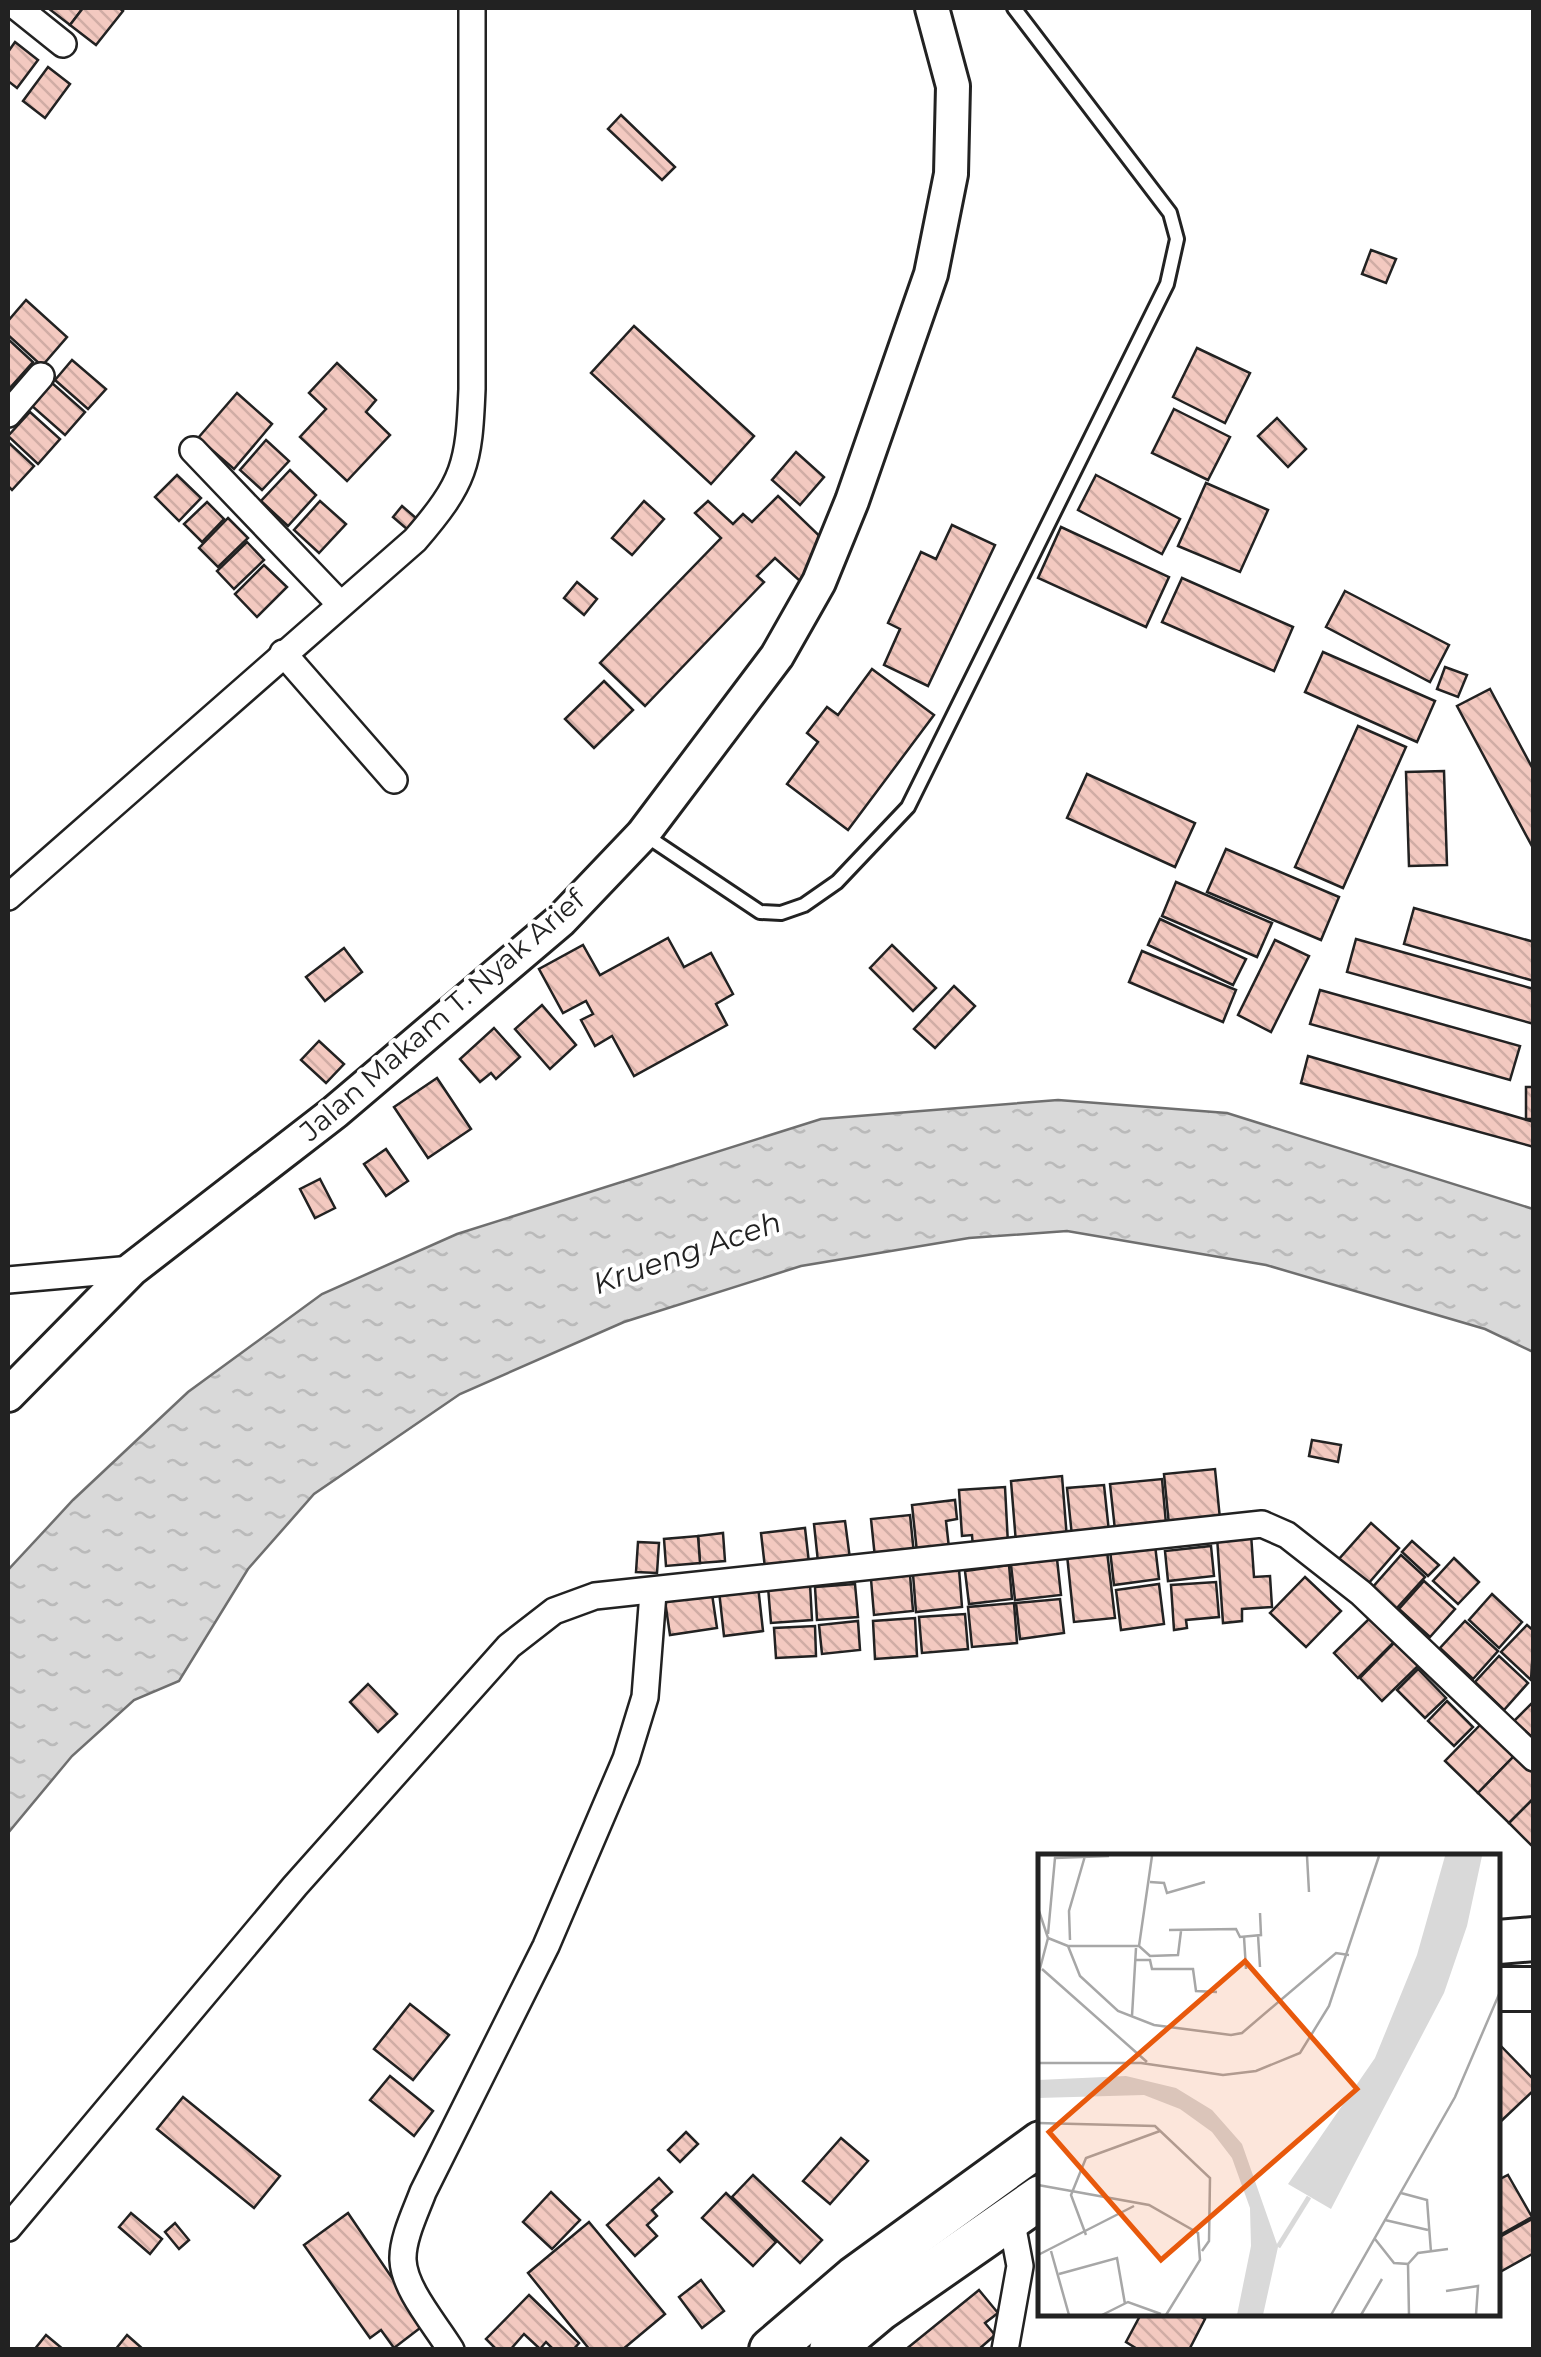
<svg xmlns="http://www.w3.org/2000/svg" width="1541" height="2357" font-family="Montserrat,sans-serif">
	<defs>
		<pattern id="water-ripples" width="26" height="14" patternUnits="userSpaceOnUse" patternTransform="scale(2.5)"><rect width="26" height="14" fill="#d9d9d9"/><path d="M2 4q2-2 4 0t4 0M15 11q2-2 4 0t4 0" fill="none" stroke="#bababa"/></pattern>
		<pattern id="building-back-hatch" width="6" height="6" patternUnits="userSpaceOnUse" patternTransform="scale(2.5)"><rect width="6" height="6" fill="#f3c9c0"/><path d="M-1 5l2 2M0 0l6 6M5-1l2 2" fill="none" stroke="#d0aca5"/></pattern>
	</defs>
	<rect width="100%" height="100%" fill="#fff"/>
	<!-- water -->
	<polygon fill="url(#water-ripples)" stroke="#6f6f6f" stroke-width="2.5" points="1058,1100 1227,1113 1533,1209 1533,1352 1485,1329 1266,1265 1067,1231 969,1238 801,1266 624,1322 460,1394 314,1494 248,1569 179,1681 134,1700 72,1756 8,1833 8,1570 73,1500 188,1392 322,1294 457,1234 821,1119"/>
	<!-- building -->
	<g fill="url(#building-back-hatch)" stroke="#222" stroke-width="2.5">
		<polygon points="48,8 83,8 70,25"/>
		<polygon points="83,8 119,8 123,11 96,45 70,25"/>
		<polygon points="15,42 38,60 17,88 8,81 8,52"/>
		<polygon points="48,67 70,84 45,118 23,101"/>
		<polygon points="621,115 675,167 662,180 608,129"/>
		<polygon points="1371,250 1396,259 1386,283 1362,274"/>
		<polygon points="26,300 67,337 42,366 8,335 8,321"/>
		<polygon points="634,326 754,436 711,484 591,373"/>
		<polygon points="8,339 33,362 8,390"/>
		<polygon points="1197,348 1250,373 1225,423 1173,397"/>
		<polygon points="72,360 106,389 88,409 55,380"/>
		<polygon points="337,363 376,400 366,412 390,435 347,481 300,437 326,409 309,393"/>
		<polygon points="52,383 85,412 65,435 32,406"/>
		<polygon points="237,393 272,424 234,469 198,438"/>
		<polygon points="1174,409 1230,437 1208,480 1152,453"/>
		<polygon points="30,412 60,439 38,464 8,436"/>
		<polygon points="1277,418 1306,449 1288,467 1258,436"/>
		<polygon points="266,440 289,461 262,490 240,470"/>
		<polygon points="8,442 34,466 12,490 8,486"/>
		<polygon points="796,452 824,477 800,505 772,480"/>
		<polygon points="290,470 316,495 288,526 261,501"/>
		<polygon points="177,475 201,498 179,521 155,497"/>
		<polygon points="1096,475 1180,519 1162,554 1078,510"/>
		<polygon points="1206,483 1268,510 1240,572 1178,546"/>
		<polygon points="778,496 832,548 800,581 775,558 757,576 764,582 645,706 600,663 721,538 695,513 708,501 733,524 743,514 752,522"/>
		<polygon points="320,501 346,524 319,553 294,530"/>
		<polygon points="644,501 664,519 632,555 612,538"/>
		<polygon points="207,502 224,519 202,542 184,524"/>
		<polygon points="402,506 417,519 408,530 393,517"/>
		<polygon points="228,518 248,538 218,567 199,548"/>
		<polygon points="952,525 995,545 928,686 884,665 900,629 888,623 921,552 936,559"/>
		<polygon points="1061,527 1169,577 1146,627 1038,578"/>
		<polygon points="247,542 264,560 234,589 217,571"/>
		<polygon points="264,565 287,587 257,617 235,594"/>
		<polygon points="1182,578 1293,627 1274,671 1162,622"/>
		<polygon points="577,582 597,599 584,615 564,598"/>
		<polygon points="1345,591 1449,645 1430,682 1326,627"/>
		<polygon points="1323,652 1435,701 1417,742 1305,692"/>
		<polygon points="1445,667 1467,675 1458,697 1437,689"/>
		<polygon points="872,669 934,715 848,830 787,784 818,742 807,733 827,707 838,715"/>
		<polygon points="604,681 633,710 594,748 565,719"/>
		<polygon points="1490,689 1534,771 1534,850 1457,706"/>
		<polygon points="1358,726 1406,747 1343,888 1295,867"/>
		<polygon points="1444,771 1447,865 1409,866 1406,772"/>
		<polygon points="1087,774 1195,823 1175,867 1067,818"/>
		<polygon points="1226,849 1339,897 1321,940 1207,892"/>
		<polygon points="1176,882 1272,923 1257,957 1162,916"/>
		<polygon points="1414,908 1534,942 1534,981 1404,944"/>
		<polygon points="1160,919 1246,959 1233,985 1148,945"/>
		<polygon points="668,938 684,967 711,953 733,994 716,1004 727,1025 634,1076 612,1036 595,1046 581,1020 593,1014 586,1001 563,1013 539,969 583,945 600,975"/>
		<polygon points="1356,939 1534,989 1534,1024 1347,972"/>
		<polygon points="1275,940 1309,956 1271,1032 1238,1015"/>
		<polygon points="892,945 936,988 913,1011 870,968"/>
		<polygon points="344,948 362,972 325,1001 306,977"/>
		<polygon points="1142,951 1236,990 1223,1022 1129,982"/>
		<polygon points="954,986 975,1006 935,1048 914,1029"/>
		<polygon points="1320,990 1520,1046 1510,1080 1310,1024"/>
		<polygon points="542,1005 576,1045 550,1069 515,1029"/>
		<polygon points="494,1028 520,1057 496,1079 491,1073 480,1082 460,1059"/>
		<polygon points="319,1041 344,1064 326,1083 301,1060"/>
		<polygon points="1308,1056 1534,1122 1534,1147 1301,1083"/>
		<polygon points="437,1078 471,1129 428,1158 394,1107"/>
		<rect x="1526" y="1087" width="8" height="32"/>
		<polygon points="386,1149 408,1181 386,1196 364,1164"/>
		<polygon points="320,1179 335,1208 315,1218 300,1189"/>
		<polygon points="1312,1440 1341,1445 1338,1462 1309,1456"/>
		<polygon points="1215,1469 1220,1519 1169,1525 1164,1474"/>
		<polygon points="1062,1476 1067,1539 1016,1543 1011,1481"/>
		<polygon points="1162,1479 1166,1524 1115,1530 1110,1484"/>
		<polygon points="1104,1485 1109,1532 1072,1536 1067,1488"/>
		<polygon points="1005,1487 1008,1544 973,1547 972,1535 962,1536 959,1490"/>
		<polygon points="955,1500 957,1519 946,1521 949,1548 917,1552 912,1505"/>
		<polygon points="910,1515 914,1554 875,1558 871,1519"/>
		<polygon points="845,1521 850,1559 818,1562 814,1524"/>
		<polygon points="1371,1523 1399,1548 1368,1584 1339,1559"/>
		<polygon points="805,1528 809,1563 765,1568 761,1533"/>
		<polygon points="723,1533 725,1561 700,1563 698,1536"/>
		<polygon points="1251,1534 1254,1577 1270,1576 1272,1607 1242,1609 1242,1621 1223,1623 1217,1537"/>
		<polygon points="698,1536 700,1563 666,1566 664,1539"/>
		<polygon points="1412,1541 1439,1565 1428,1576 1402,1552"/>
		<polygon points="638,1542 659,1543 657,1573 636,1572"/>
		<polygon points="1155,1545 1159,1579 1114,1585 1110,1550"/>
		<polygon points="1211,1546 1214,1576 1168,1581 1165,1551"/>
		<polygon points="1107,1551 1115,1618 1074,1622 1067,1555"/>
		<polygon points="1401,1555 1425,1577 1396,1609 1372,1588"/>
		<polygon points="1454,1558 1479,1582 1458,1604 1433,1581"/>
		<polygon points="1057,1559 1061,1595 1015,1600 1011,1565"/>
		<polygon points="1009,1565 1012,1599 969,1604 965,1571"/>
		<polygon points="959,1569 962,1607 916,1612 913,1574"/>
		<polygon points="910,1575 913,1611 874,1615 871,1579"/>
		<polygon points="1305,1577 1341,1611 1306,1647 1270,1613"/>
		<polygon points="1424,1581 1455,1609 1430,1637 1399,1609"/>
		<polygon points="1216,1582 1219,1617 1186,1620 1187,1628 1174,1630 1171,1585"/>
		<polygon points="810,1584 812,1620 771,1623 768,1587"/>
		<polygon points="855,1584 858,1617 817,1620 815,1587"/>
		<polygon points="1159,1584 1164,1624 1121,1630 1116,1590"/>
		<polygon points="758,1586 763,1631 724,1636 719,1591"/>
		<polygon points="712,1594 717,1628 670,1635 665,1601"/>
		<polygon points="1492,1594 1522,1622 1499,1648 1469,1620"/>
		<polygon points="1060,1599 1064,1633 1020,1639 1016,1603"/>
		<polygon points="1014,1603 1017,1643 972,1647 968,1607"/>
		<polygon points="965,1614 968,1649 922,1653 919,1617"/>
		<polygon points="1372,1616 1396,1640 1358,1678 1334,1653"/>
		<polygon points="915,1618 917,1656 875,1659 873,1621"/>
		<polygon points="858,1621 860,1650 822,1654 819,1625"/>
		<polygon points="1465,1621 1498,1651 1473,1679 1440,1648"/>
		<polygon points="1527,1625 1534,1631 1531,1680 1501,1652"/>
		<polygon points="815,1626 816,1656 776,1658 774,1628"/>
		<polygon points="1396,1641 1419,1665 1382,1701 1360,1678"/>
		<polygon points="1499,1656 1528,1683 1504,1710 1475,1682"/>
		<polygon points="1418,1669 1446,1698 1425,1718 1397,1690"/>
		<polygon points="368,1684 397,1714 378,1732 350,1702"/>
		<polygon points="1447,1701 1473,1727 1454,1746 1428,1721"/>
		<polygon points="1534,1701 1534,1739 1514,1721"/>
		<polygon points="1484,1721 1517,1753 1478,1793 1445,1761"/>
		<polygon points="1517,1753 1534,1770 1534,1798 1509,1823 1478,1793"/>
		<polygon points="1534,1798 1534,1843 1531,1845 1509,1823"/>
		<polygon points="410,2004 449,2035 413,2080 374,2049"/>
		<polygon points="1498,2043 1534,2080 1534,2090 1498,2124"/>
		<polygon points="390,2076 433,2111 414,2136 370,2100"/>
		<polygon points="183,2097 280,2176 254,2208 157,2129"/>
		<polygon points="686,2132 698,2144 680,2162 668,2150"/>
		<polygon points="841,2138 868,2161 830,2204 803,2181"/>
		<polygon points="753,2175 822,2240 800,2263 732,2197"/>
		<polygon points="1508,2175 1532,2217 1498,2236 1498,2180"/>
		<polygon points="659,2178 672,2192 652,2210 657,2216 647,2225 657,2236 635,2256 607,2225"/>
		<polygon points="551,2192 580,2220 552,2249 523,2222"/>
		<polygon points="726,2193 776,2242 753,2266 702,2218"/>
		<polygon points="131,2213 162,2239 150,2254 119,2227"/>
		<polygon points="348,2213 424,2325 394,2348 381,2330 370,2338 304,2245"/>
		<polygon points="1534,2218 1534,2253 1500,2272 1498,2238"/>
		<polygon points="589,2222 665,2314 622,2350 590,2350 528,2273"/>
		<polygon points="175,2223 189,2240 179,2249 165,2232"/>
		<polygon points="701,2280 724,2311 702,2328 679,2297"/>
		<polygon points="979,2290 998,2313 985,2323 995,2335 978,2350 905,2350"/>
		<polygon points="529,2295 579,2343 573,2350 554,2350 546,2342 540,2349 524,2334 510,2350 497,2350 486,2339"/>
		<polygon points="1141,2314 1196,2314 1205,2319 1189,2350 1139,2350 1126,2342"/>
		<polygon points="46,2335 64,2350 34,2350"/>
		<polygon points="127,2335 144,2350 115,2350"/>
	</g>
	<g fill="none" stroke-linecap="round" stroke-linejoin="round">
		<!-- service casing -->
		<g stroke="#222" stroke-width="18">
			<polyline id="service" points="645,835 760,912 781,913 804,905 837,882 908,807 1167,284 1177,239 1170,213 1014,8"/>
		</g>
		<!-- minor casing -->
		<g stroke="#222" stroke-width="30">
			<g id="minor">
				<polyline points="18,8 63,44"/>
				<polyline points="8,414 41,376"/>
				<polyline points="193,450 340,604"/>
				<polyline points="283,653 394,780"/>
				<path d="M8 897 415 540C465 482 469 465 472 389V8"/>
				<polyline points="8,1280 132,1269"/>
				<polyline points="8,2228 295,1886 509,1646 554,1611 595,1596 1262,1524 1287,1535 1361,1593 1534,1758"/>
				<path d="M451 2350C436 2325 404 2289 403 2260 402 2239 416 2211 423 2192L546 1946 626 1759 645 1697 653 1593"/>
				<polyline points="1005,2350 1020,2266 1011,2218"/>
			</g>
		</g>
		<!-- tertiary casing -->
		<g stroke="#222" stroke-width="38">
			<polyline id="tertiary" points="8,1395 132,1269 335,1112 561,920 643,834 777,656 819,582 852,501 931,274 951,174 953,86 932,8"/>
		</g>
		<!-- trunk casing -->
		<g stroke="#222" stroke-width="48">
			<g id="trunk">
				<polyline points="1498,1942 1534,1939"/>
				<polyline points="1498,1989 1534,1989"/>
				<polyline points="771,2350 855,2278 1041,2143"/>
				<polyline points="831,2350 880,2309 1041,2197"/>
			</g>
		</g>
		<!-- service -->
		<use href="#service" stroke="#fff" stroke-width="12"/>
		<!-- minor -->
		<use href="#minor" stroke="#fff" stroke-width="25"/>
		<!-- tertiary -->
		<use href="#tertiary" stroke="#fff" stroke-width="32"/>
		<!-- trunk -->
		<use href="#trunk" stroke="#fff" stroke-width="42"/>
	</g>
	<g text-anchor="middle" stroke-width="8" stroke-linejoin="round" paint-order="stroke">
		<!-- street labels -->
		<g font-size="28" fill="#222" stroke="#fff">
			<text transform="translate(442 1015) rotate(-41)" y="10">Jalan Makam T. Nyak Arief</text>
		</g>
		<!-- water labels -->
		<g font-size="30" font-style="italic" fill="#222" stroke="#fff">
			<text transform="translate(687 1253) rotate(-19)" y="10">Krueng Aceh</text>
		</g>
	</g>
	<!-- overview -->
	<g transform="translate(1038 1854)">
		<rect width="462" height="462" fill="#fff"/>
		<path d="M407 2H444L429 72 406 139 293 355 250 330 337 204 379 101ZM88 222 138 234 174 256 204 290 240 393 225 461H199L213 392 212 354 194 304 174 278 142 255 106 241 0 244V226Z" fill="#d9d9d9"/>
		<path fill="none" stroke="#d9d9d9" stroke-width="5" d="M240 393 271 343"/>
		<path fill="none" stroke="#a7a7a7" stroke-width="2.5" d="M269 2 271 38M112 28 126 29 129 39 167 28M0 54 10 84 0 122M131 76 198 75 202 83 223 81 222 59M10 80 17 4 71 2M220 81 222 113M206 83 208 115M10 84 30 92 42 122 80 157 116 171 193 181 204 179 298 99 311 101M32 86 31 57 47 2M30 92H101L114 2M101 92 112 102 140 101 143 77M97 106H112L114 115H155L158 137 179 138M4 115 109 208M94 162 98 94M0 209H103L185 221 218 217 262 199 291 152 341 2M0 269 117 272 172 324 171 387 164 397M0 331 111 351 160 379 162 406 128 461M363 339 389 346 393 398M347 366 390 376M48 381 33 341 48 304 122 277M337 385 356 409 370 410 371 461M13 397 31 461M0 401 96 352M370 410 380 399 410 395M21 420 79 404 87 450M408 437 440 432 438 461M64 461 90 448 123 460M293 461 417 243 462 138M323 461 344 425"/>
		<path fill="#e8590c" fill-opacity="0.15" stroke="#e8590c" stroke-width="5" d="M207 107 319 235 123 406 11 278Z"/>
		<rect width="462" height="462" fill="none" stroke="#222" stroke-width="5"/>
	</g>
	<!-- border -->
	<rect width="1541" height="2357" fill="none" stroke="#222222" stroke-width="20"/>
</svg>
